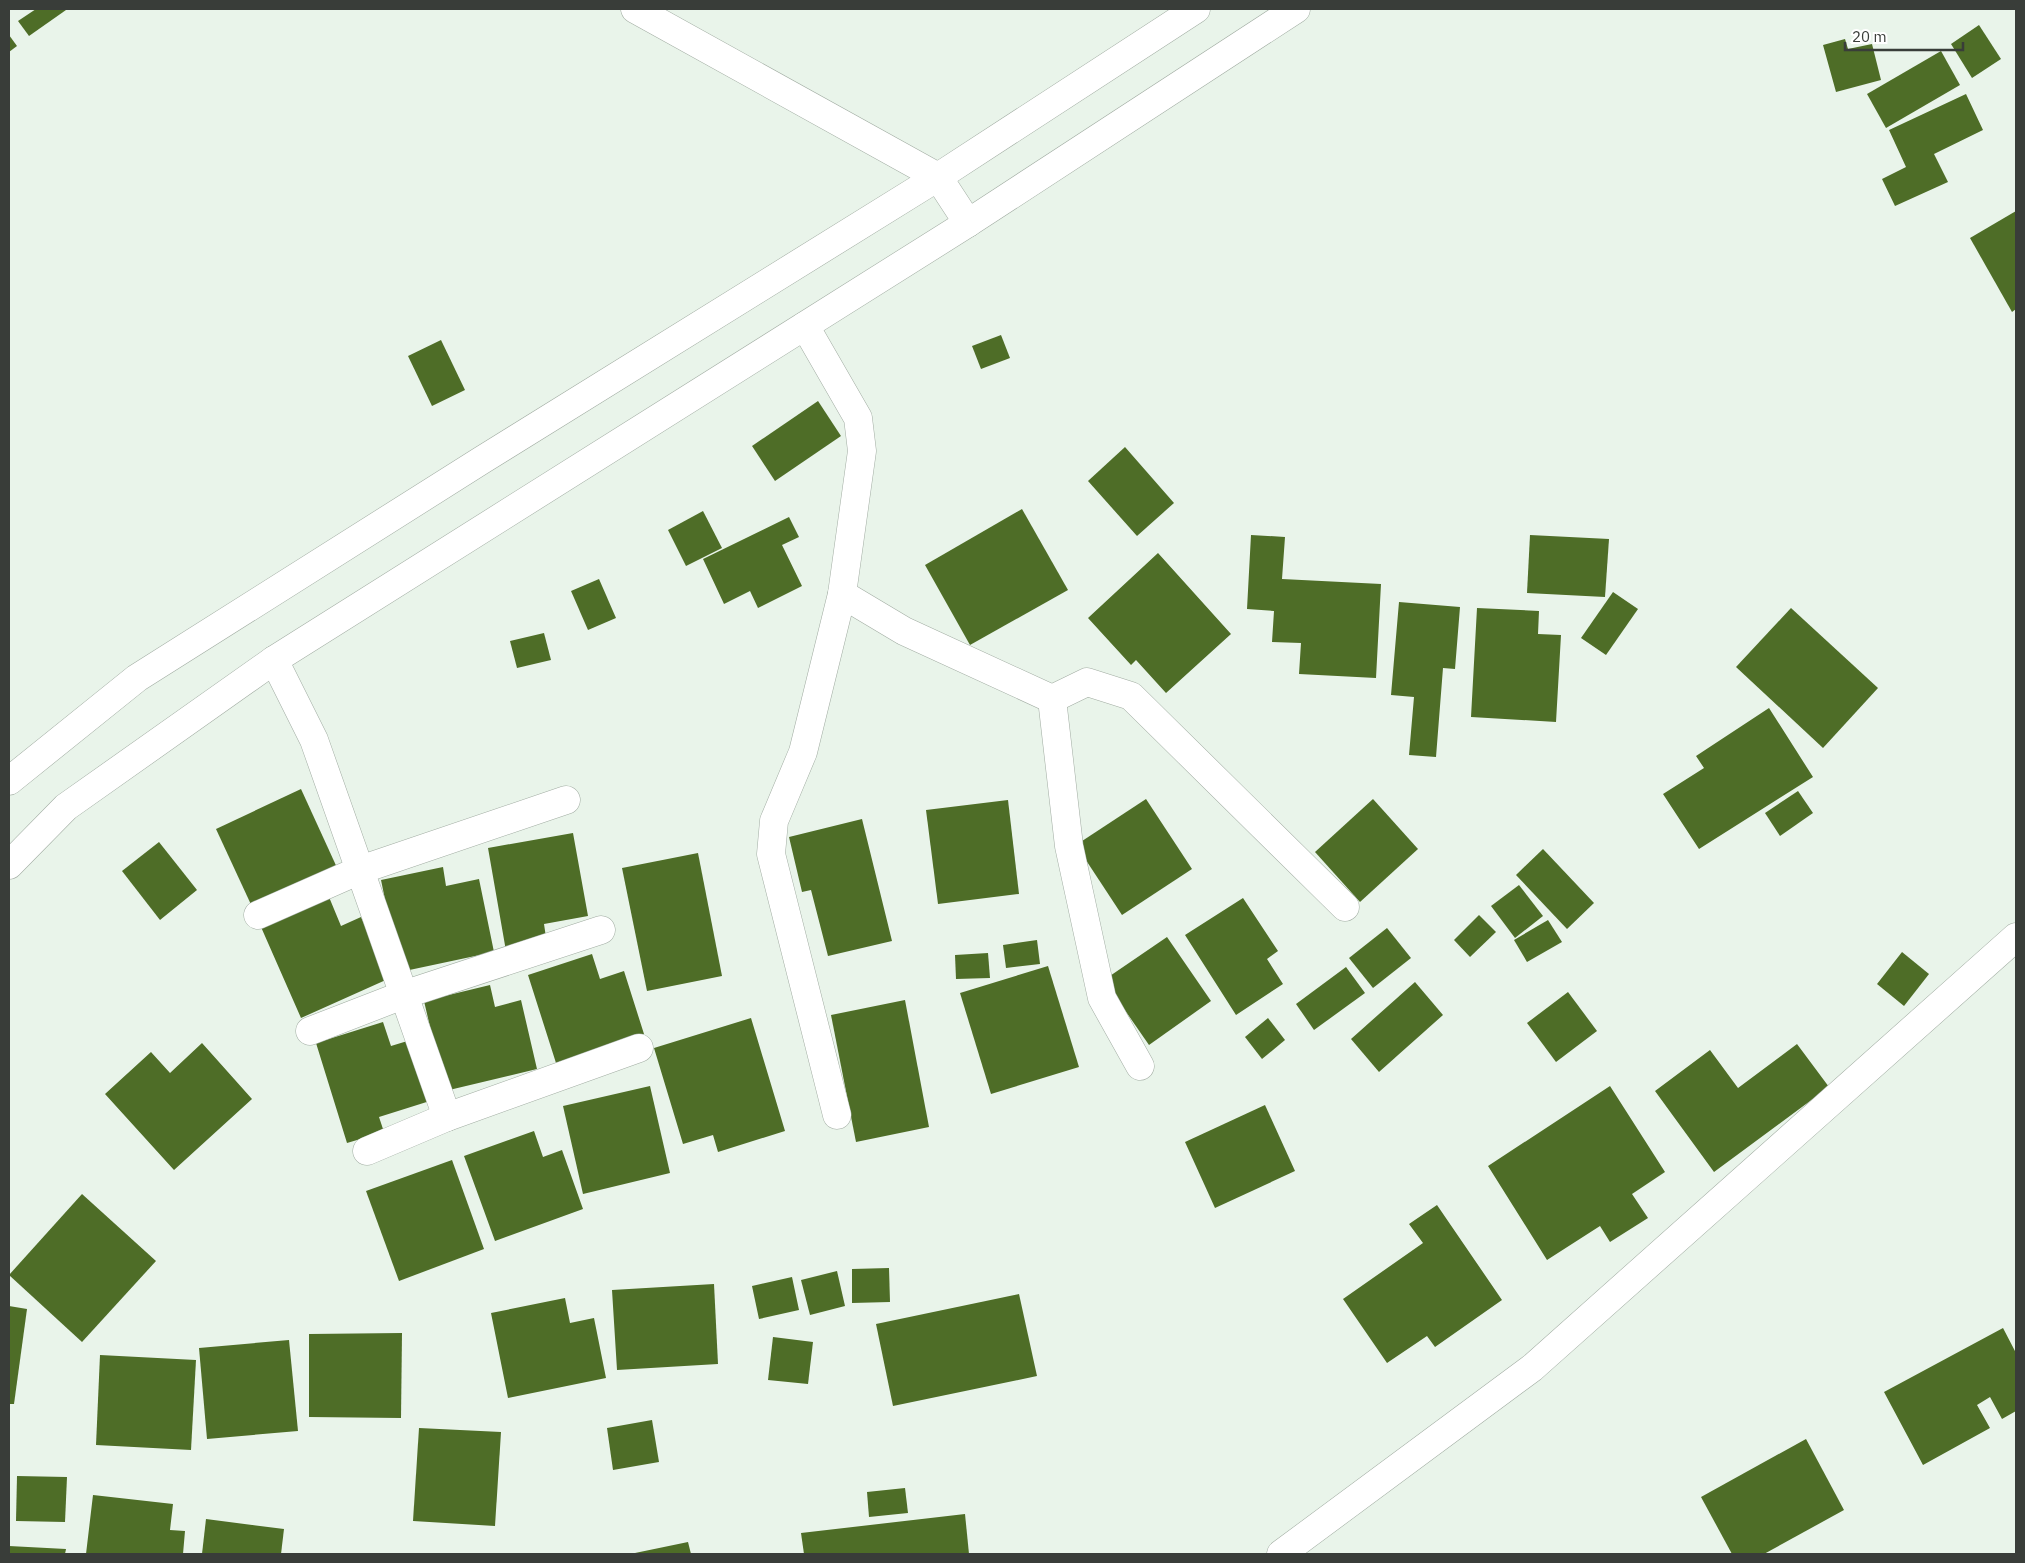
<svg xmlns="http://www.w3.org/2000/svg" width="2025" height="1563" font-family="'IBM Plex Sans',sans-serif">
	<rect width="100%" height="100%" fill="#e9f4ea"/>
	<!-- building -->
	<g fill="#4e6d27">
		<polygon points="36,9 65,9 66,10 29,36 18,21"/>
		<polygon points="1979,25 2001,59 1972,78 1951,44"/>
		<polygon points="9,35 17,46 9,52"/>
		<polygon points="1845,39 1848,49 1872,44 1881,80 1836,92 1823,45"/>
		<polygon points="1941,51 1960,85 1886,128 1867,94"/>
		<polygon points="1966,94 1983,130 1934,154 1948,182 1895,206 1882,179 1906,167 1889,130"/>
		<polygon points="2016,211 2016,309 2012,312 1970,238"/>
		<polygon points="1001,335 1010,358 981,369 972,346"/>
		<polygon points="441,340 465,390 432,406 408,356"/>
		<polygon points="818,401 841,436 775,481 752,446"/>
		<polygon points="1125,447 1174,503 1137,536 1088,481"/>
		<polygon points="1022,509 1068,590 970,645 925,565"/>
		<polygon points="703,511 722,548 686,566 668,530"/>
		<polygon points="789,517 799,537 782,545 802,586 758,608 750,591 724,604 703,559"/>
		<polygon points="1251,535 1285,537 1282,579 1381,584 1376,678 1299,674 1301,643 1272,642 1274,611 1247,609"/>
		<polygon points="1530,535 1609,539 1605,597 1527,593"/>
		<polygon points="1158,553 1231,634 1166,693 1136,660 1131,665 1088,618"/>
		<polygon points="599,579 616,618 588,630 571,591"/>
		<polygon points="1613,592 1638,609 1606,655 1581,638"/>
		<polygon points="1399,602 1460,607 1455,669 1443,668 1436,757 1409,755 1414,697 1391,695"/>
		<polygon points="1477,608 1539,611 1538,634 1561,635 1556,722 1471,717"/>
		<polygon points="1791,608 1878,688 1823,748 1736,667"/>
		<polygon points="544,633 551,660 517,668 510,641"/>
		<polygon points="1769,708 1813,777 1699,849 1663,794 1704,768 1696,756"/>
		<polygon points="301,789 339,872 254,911 216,829"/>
		<polygon points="1798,791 1813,813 1780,836 1765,813"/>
		<polygon points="1146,799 1192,869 1122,915 1076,845"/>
		<polygon points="1373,799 1418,849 1360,902 1315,852"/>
		<polygon points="1008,800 1019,894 938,904 926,810"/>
		<polygon points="862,819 892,941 828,956 811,890 802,892 789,837"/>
		<polygon points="573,833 588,916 544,924 547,944 506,951 488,848"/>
		<polygon points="159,842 197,890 160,920 122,871"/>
		<polygon points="1543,849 1594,903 1567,929 1516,875"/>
		<polygon points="698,853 722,976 647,991 622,868"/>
		<polygon points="443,867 446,886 479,879 494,952 400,972 381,880"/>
		<polygon points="1519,885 1543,916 1515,938 1491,906"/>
		<polygon points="329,897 341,926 361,917 388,979 301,1018 261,927"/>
		<polygon points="1243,898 1278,951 1267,959 1283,984 1236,1015 1185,935"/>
		<polygon points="1479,915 1496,932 1470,957 1454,940"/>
		<polygon points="1548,920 1562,942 1527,962 1514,940"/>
		<polygon points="1387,928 1411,958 1373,988 1349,958"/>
		<polygon points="1167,937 1211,1001 1149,1045 1104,980"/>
		<polygon points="1037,940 1040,964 1006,968 1003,945"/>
		<polygon points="1902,952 1929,974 1904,1006 1877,984"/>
		<polygon points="988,953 990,978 956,979 955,955"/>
		<polygon points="592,954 600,979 624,971 644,1034 556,1063 528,975"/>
		<polygon points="1048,966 1079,1067 991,1094 960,993"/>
		<polygon points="1346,967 1365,993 1314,1030 1296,1004"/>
		<polygon points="1415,982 1443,1015 1379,1072 1351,1039"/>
		<polygon points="490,985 495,1007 521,1000 537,1069 445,1091 424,1001"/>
		<polygon points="1568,992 1597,1031 1556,1062 1527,1023"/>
		<polygon points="905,1000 929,1127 856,1142 831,1015"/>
		<polygon points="751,1018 785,1131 718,1152 713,1135 683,1144 654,1048"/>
		<polygon points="1268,1018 1285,1040 1262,1059 1245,1037"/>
		<polygon points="383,1022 391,1046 414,1039 433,1100 379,1117 384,1132 347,1143 316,1043"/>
		<polygon points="202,1043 252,1099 174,1170 105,1094 151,1052 170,1073"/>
		<polygon points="1797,1044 1829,1087 1714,1172 1655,1091 1710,1050 1738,1088"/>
		<polygon points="650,1086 670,1173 583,1194 563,1106"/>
		<polygon points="1610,1086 1665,1172 1632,1194 1648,1218 1610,1242 1600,1226 1547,1260 1488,1166"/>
		<polygon points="1265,1105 1295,1171 1215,1208 1185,1142"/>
		<polygon points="534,1131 543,1157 562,1150 583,1209 495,1241 464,1156"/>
		<polygon points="452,1160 484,1249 399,1281 366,1191"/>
		<polygon points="82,1194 156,1261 82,1342 9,1275"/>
		<polygon points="1437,1205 1502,1300 1435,1347 1427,1336 1387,1363 1343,1299 1423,1243 1409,1224"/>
		<polygon points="889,1268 890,1302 852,1303 852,1269"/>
		<polygon points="837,1271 845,1306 810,1315 801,1280"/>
		<polygon points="792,1277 799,1310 759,1319 752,1286"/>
		<polygon points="714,1284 718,1364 617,1370 612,1290"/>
		<polygon points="1019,1294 1037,1376 893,1406 876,1324"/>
		<polygon points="565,1298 570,1323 594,1318 606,1378 508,1398 491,1313"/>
		<polygon points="9,1306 27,1309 14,1404 9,1404"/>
		<polygon points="2003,1328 2016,1353 2016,1411 2002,1419 1990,1397 1977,1405 1990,1428 1923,1465 1884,1392"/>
		<polygon points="402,1333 401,1418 309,1417 309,1334"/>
		<polygon points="773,1337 813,1342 808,1384 768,1380"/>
		<polygon points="289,1340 298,1431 207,1439 199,1348"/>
		<polygon points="100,1355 196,1360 191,1450 96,1445"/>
		<polygon points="652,1420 659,1462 613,1470 607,1428"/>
		<polygon points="419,1428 501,1432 495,1526 413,1521"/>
		<polygon points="1806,1439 1844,1510 1764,1554 1732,1554 1701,1497"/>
		<polygon points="17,1476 67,1477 65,1522 16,1521"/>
		<polygon points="905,1488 908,1513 869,1517 867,1492"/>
		<polygon points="93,1495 173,1504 170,1530 185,1531 183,1554 86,1554"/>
		<polygon points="965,1514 969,1554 804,1554 801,1533"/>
		<polygon points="206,1519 284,1529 281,1554 202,1554"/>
		<polygon points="688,1542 691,1554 635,1554 635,1553"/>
		<polygon points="9,1546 66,1549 65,1554 9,1554"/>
	</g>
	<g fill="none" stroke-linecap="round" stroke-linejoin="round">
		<!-- minor casing -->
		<g stroke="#a1aca2" stroke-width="29">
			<g id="minor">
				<polyline points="635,9 938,177 968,223"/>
				<polyline points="805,326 858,418 862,451 842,594 803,752 774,821 771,854 837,1115"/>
				<polyline points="842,594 904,631 1052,699 1087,682 1131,696 1345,907"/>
				<polyline points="274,660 314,740 447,1117"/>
				<polyline points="1052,699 1069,846 1102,998 1140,1066"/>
				<polyline points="9,781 137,678 482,460 938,177 1196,9"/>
				<polyline points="9,865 66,807 274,660 968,223 1296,9"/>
				<polyline points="258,915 360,870 566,800"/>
				<polyline points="310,1031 403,995 601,930"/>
				<polyline points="367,1151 447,1117 639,1048"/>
				<polyline points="1281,1554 1532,1368 2016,937"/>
			</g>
		</g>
		<!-- minor -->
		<use href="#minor" stroke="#fff" stroke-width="28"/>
	</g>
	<!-- border -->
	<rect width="2025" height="1563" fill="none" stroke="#393d39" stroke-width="20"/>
	<!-- scale -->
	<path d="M1845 42v8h118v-8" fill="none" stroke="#393d39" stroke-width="2.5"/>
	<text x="1852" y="42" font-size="15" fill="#393d39" stroke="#ffffff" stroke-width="4" paint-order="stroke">20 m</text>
</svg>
